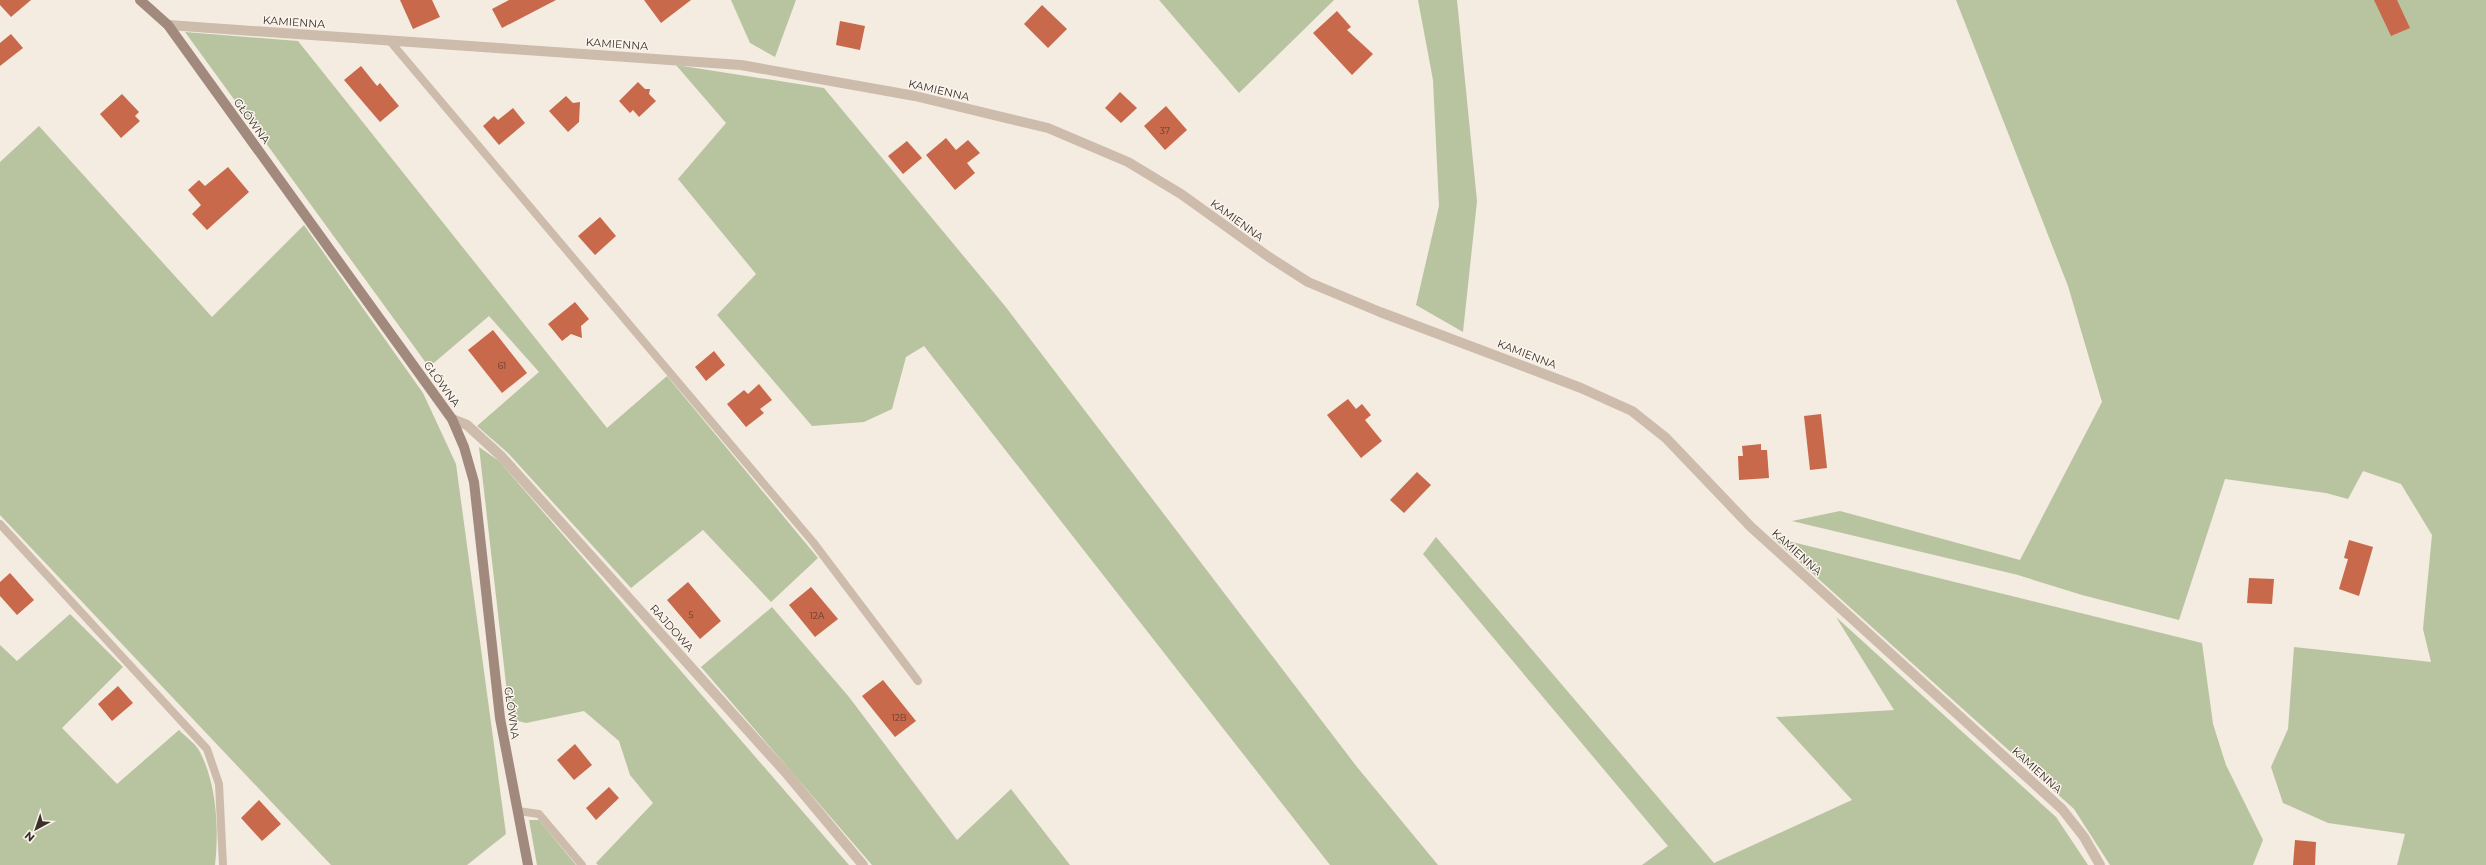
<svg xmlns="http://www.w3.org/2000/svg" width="2486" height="865" font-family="Montserrat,sans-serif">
	<rect width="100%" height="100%" fill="#f4ebe1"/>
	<!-- green -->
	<g fill="#b8c4a0">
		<polygon points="731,0 796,0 775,57 750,43"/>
		<polygon points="1159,0 1334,0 1239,93"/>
		<polygon points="1418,0 1457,0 1477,201 1463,332 1416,305 1439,206 1433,80"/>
		<polygon points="1956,0 2486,0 2486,865 2397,865 2405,834 2328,823 2283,803 2271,767 2288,729 2294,647 2431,662 2423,629 2432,535 2401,484 2363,471 2348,499 2326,493 2225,479 2179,620 2082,595 2018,575 1792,521 1840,511 2020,560 2102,402 2068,286"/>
		<polygon points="185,32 298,41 607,428 667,376 818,558 771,602 703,530 631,588 508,453 477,426 539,372 489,316 429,367"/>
		<polygon points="676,65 824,88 1005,306 1357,767 1438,865 1330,865 924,346 906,357 892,409 864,422 812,426 717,315 756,274 678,179 726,123"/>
		<polygon points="39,126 212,317 304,225 423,393 456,464 506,834 467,865 331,865 0,515 0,162"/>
		<polygon points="479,447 499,461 849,865 598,865 596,863 653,803 630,775 619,741 584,711 526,723 510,719"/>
		<polygon points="1436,537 1714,863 1852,800 1776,717 1894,710 1836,617 2056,817 2088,865 1642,865 1668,846 1423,554"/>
		<polygon points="1772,537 2202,643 2213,724 2226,765 2263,840 2253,865 2110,865 2074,809"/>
		<polygon points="772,607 849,697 957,840 1011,789 1070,865 872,865 701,667"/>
		<path d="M70 614 123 667 62 728 117 784 179 730C186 737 196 744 200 752 217 785 219 830 215 865H0V645L17 661Z"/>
		<polygon points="529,820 539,820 576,865 537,865"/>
	</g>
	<!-- building -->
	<g fill="#c8694b">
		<polygon points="0,0 31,0 11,17 0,5"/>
		<polygon points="400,0 432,0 440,17 413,29"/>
		<polygon points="509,0 556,0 502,28 492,9"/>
		<polygon points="644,0 691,0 661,23"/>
		<polygon points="2374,0 2397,0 2410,28 2391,36"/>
		<polygon points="1042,5 1067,29 1048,48 1024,24"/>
		<polygon points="1337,11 1351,27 1347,30 1373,54 1352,75 1313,33"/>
		<polygon points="840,21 865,26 860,50 836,45"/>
		<polygon points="11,34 23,48 0,66 0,43"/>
		<polygon points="361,66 377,86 380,83 399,106 380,122 344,80"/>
		<polygon points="638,82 645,89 650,89 649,94 656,101 639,117 633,110 630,113 619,101"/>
		<polygon points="1120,92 1137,108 1121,123 1105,108"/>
		<polygon points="122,94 139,112 135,116 140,121 121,138 100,114"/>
		<polygon points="566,96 573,103 580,102 579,122 568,132 549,111"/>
		<polygon points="1166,106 1187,130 1165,150 1144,126"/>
		<polygon points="513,108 525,123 499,145 483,126 494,116 498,120"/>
		<polygon points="946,138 956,150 968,140 980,153 967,163 975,173 955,190 926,155"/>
		<polygon points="907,141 922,158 903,174 888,156"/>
		<polygon points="228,167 249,192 207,230 192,214 201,205 188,190 199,180 205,186"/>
		<polygon points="600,217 616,236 595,255 578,236"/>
		<polygon points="575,302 589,319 581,326 582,338 571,334 562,341 548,324"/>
		<polygon points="493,330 527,373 502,393 468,350"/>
		<polygon points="714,351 725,365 706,381 695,367"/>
		<polygon points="759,384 772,400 760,409 764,413 746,427 727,404 744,390 748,394"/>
		<polygon points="1348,399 1356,409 1362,404 1371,415 1365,420 1382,441 1361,458 1327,415"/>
		<polygon points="1821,414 1827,468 1810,470 1804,416"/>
		<polygon points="1761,444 1761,450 1767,450 1769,478 1739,480 1738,456 1743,456 1742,446"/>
		<polygon points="1417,472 1431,485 1404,513 1390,500"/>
		<polygon points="2349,540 2373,547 2359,596 2339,589 2348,559 2344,558"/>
		<polygon points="10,573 34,600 17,615 0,596 0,582"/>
		<polygon points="2249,578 2274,579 2272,604 2247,603"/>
		<polygon points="688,582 721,621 700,639 667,600"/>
		<polygon points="811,587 838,619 815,637 789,605"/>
		<polygon points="883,680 916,721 895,737 862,696"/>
		<polygon points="118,686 133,703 112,721 98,704"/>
		<polygon points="575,744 592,765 574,780 557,760"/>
		<polygon points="609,787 619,798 596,820 586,808"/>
		<polygon points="259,800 281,824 262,841 241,818"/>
		<polygon points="2295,840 2316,842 2315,865 2293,865"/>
	</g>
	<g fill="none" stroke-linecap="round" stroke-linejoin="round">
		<!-- lane -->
		<g stroke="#cdbbac" stroke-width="8">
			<polyline points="389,40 813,542 918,681"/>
			<polyline points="0,524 207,749 219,784 223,865"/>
			<polyline points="518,811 539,814 582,865"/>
		</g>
		<!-- street -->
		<g stroke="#cdbbac" stroke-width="10">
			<polyline points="168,25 741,65 915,96 1048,128 1128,162 1181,194 1269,257 1308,282 1380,312 1581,388 1632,411 1666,438 1751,527 2062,809 2084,837 2100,865"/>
			<polyline points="452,419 467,425 502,457 787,774 863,865"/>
		</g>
		<!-- secondary -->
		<polyline stroke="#a18a7d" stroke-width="10" points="140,0 168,25 452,419 464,447 474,482 500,718 528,865"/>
	</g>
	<g text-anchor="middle" stroke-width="3" stroke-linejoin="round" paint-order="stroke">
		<!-- number labels -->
		<g font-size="9" fill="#5e3e33">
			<text x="1165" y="134">37</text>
			<text x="502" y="369">61</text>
			<text x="691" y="618">5</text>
			<text x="817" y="619">12A</text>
			<text x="899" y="721">12B</text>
		</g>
		<!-- street labels -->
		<g font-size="11" fill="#3b302b" stroke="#fbf5ee">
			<text transform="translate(294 22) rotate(4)" y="4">KAMIENNA</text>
			<text transform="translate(617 44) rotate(4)" y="4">KAMIENNA</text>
			<text transform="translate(939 90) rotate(13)" y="4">KAMIENNA</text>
			<text transform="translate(252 121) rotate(54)" y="4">GŁÓWNA</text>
			<text transform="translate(1237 220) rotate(36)" y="4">KAMIENNA</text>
			<text transform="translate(1527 354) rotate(21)" y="4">KAMIENNA</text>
			<text transform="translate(442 384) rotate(54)" y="4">GŁÓWNA</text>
			<text transform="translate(1797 552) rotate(42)" y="4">KAMIENNA</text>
			<text transform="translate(672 628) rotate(48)" y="4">RAJDOWA</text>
			<text transform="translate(512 713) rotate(82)" y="4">GŁÓWNA</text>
			<text transform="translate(2037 770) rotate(42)" y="4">KAMIENNA</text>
		</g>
	</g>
	<!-- north arrow -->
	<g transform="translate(36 829) rotate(220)" stroke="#fbf5ee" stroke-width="3" paint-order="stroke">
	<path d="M0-3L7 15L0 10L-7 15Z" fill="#3b302b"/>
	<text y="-6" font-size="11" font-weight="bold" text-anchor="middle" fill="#3b302b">N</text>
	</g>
</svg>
